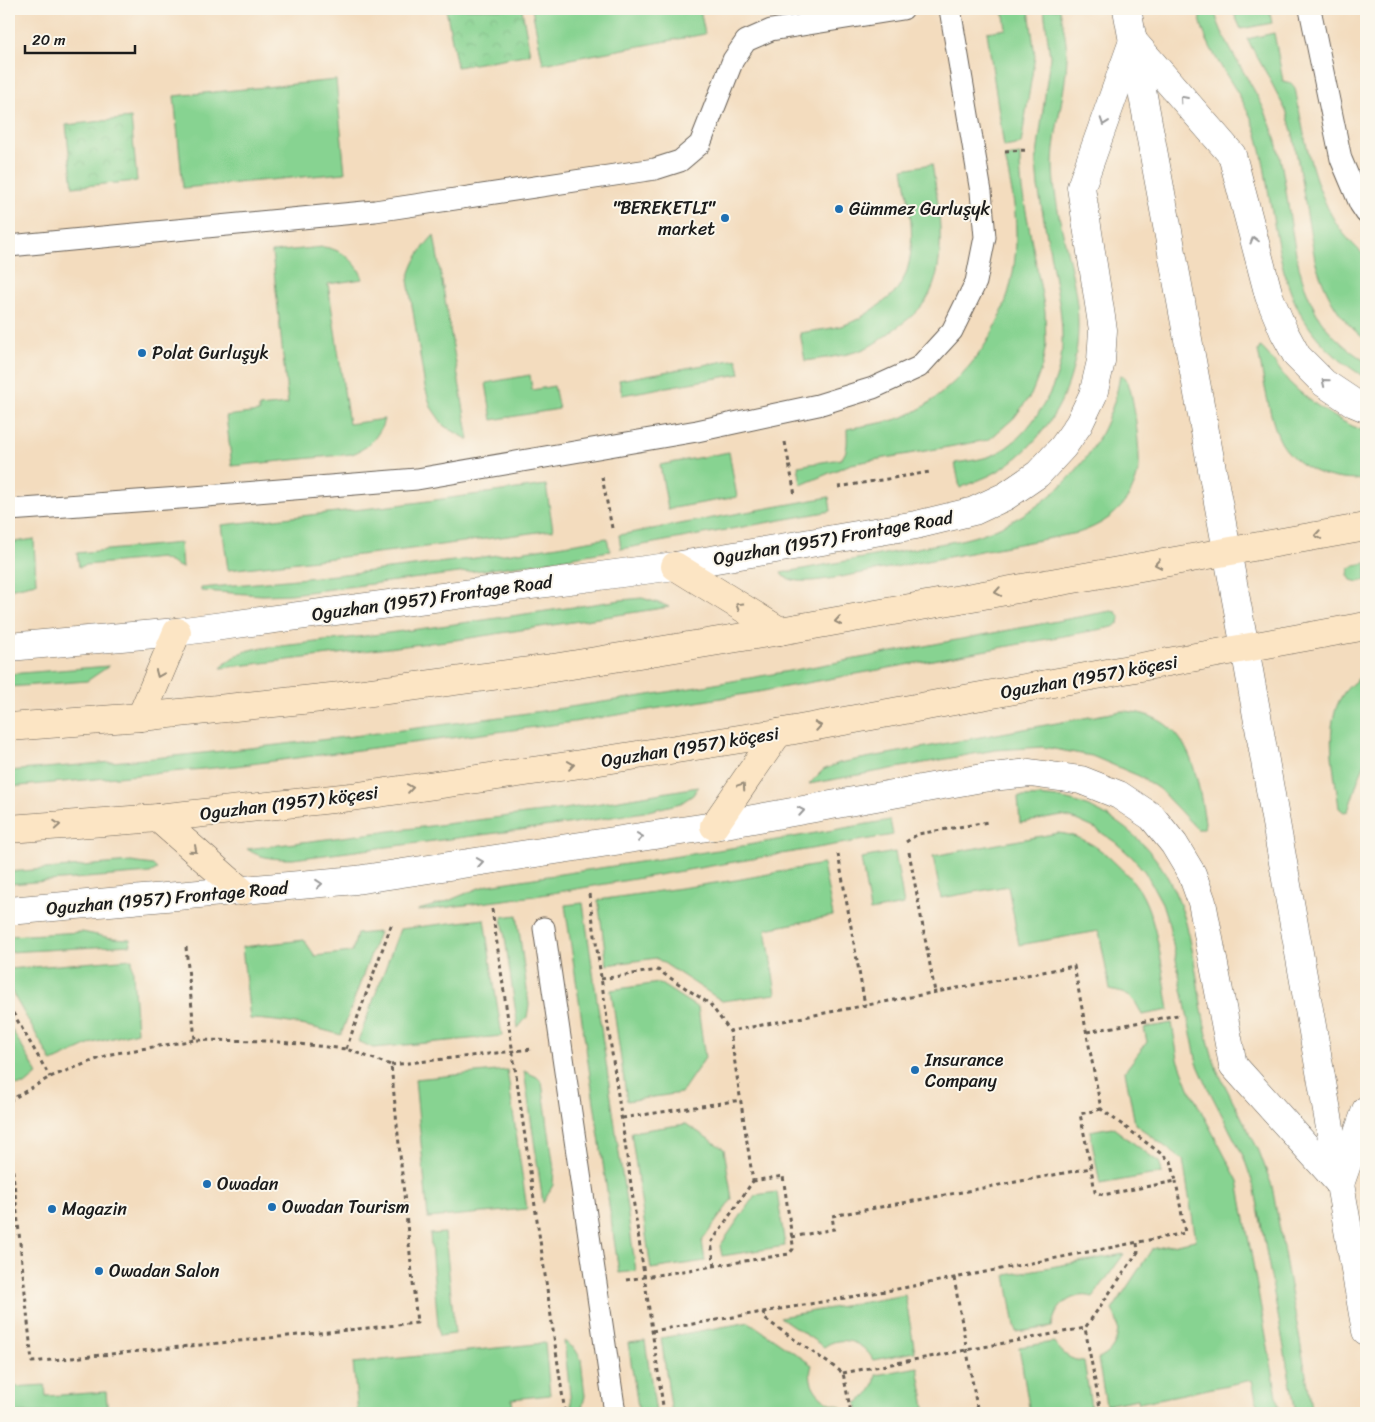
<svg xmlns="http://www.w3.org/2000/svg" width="1375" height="1422" font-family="Sriracha,sans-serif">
	<defs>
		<pattern id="park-crowns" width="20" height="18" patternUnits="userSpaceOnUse" patternTransform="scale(1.25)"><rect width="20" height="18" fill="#87d391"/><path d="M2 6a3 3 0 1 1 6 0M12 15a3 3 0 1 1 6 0" fill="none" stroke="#74b57c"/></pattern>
	</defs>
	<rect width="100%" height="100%" fill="#fbf7ec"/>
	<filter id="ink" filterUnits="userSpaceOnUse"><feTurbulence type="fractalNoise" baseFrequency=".02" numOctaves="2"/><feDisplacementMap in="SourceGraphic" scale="10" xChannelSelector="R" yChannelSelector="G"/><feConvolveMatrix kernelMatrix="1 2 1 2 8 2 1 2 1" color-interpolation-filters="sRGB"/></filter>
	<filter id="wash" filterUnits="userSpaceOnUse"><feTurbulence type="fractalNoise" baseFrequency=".0096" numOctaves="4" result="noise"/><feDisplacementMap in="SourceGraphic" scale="20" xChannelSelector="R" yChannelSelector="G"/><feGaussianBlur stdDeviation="1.12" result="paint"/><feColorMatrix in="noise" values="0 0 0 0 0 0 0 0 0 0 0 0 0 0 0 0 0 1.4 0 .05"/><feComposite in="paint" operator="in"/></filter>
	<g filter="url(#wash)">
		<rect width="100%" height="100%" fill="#f3dcbe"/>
		<!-- grass -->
		<g fill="#87d391" stroke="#527856">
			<polygon points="532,9 700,9 705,34 543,64"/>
			<polygon points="1003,9 1029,9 1035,56 1021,144 1004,147 987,32 1006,29"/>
			<path d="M1044 9H1060C1063 25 1067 42 1067 58 1066 92 1054 128 1053 163 1053 211 1072 258 1077 305 1084 372 1056 435 998 471 987 478 972 482 960 488L955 463C967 461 981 460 993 455 1026 441 1056 393 1061 358 1063 342 1062 325 1060 308L1038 187 1036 163 1050 57Z"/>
			<path d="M1198 9H1214C1224 49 1254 82 1269 121 1293 180 1285 255 1316 312 1327 333 1347 349 1366 362V378C1284 328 1283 270 1267 184 1264 165 1261 146 1255 128 1244 96 1219 69 1206 38 1202 28 1200 19 1198 9Z"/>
			<polygon points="1232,9 1269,9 1272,23 1241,29"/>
			<path d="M1274 33 1283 81 1291 83 1295 88C1304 134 1311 182 1336 223 1344 236 1355 246 1366 257V340C1339 320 1325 293 1315 260L1294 139 1287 113 1268 76 1247 39Z"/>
			<polygon points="336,80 345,173 183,188 174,96"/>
			<path d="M1020 155V164L1022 190 1045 311 1046 344 1042 366 1037 380 1031 395 1014 418 991 438 988 440 851 464 801 485 798 466 841 459C849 451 847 439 847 429 866 425 888 423 906 416 927 407 945 391 961 375 998 337 1017 286 1016 233 1016 207 1010 182 1005 157Z"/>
			<path d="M932 164C939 206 951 274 920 308 912 317 903 323 893 330 884 337 875 344 864 349 846 356 824 358 805 361L800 333C817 330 836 329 852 322 861 318 870 312 878 306 885 301 893 295 898 288 921 258 909 203 903 169Z"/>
			<path d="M434 235 469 440 444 426 431 407 425 387 408 280C412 262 422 248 434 235Z"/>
			<path d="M323 247C341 249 357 261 363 279L328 284 349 424 384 419C381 435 367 449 352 454L232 466 226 416 259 412V407L288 404 272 252Z"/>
			<path d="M1260 347C1265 348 1283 375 1289 382 1310 403 1338 421 1366 432V479C1336 483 1299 471 1282 444 1270 424 1263 375 1258 351Z"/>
			<polygon points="737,359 740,374 622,395 619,380"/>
			<polygon points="530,375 532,390 554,386 559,409 492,420 486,383"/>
			<path d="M1120 375C1124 376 1124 376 1126 379 1134 390 1140 452 1139 466 1138 475 1135 484 1131 492 1121 513 1100 526 1078 533L835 578C819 580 797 585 783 576L781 573C824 565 868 557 912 549 935 544 960 542 982 534 1053 509 1109 450 1120 375Z"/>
			<polygon points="729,452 737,497 668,509 660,465"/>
			<polygon points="546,485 553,530 403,550 228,570 222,525 398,505"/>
			<polygon points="829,497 831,511 621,549 619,535"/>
			<path d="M607 538 610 551 531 564 291 594 263 595 201 591V588C337 576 473 561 607 538Z"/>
			<polygon points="34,539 36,583 9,589 9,543"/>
			<polygon points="180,543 182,568 161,558 86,565 79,567 77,553"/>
			<polygon points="1366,563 1366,580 1358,582 1351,580 1348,575 1349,569 1355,565"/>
			<path d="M642 598 662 604 669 607 463 639 221 668C230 658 240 652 254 649 377 636 499 618 621 600Z"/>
			<path d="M1111 611 1116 612 1120 618 1119 623 1113 627 758 692 574 722 235 766 9 787V771C197 756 384 734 570 707 751 681 931 644 1111 611Z"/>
			<polygon points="109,666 87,681 9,687 9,674"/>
			<path d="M1366 673V761L1359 777 1348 811 1344 812 1339 808C1335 772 1322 726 1343 694 1349 685 1358 679 1366 673Z"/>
			<path d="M1122 711C1189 714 1196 768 1205 822L1204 829H1197L1159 789 1139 776 1092 756 1043 747 995 750 809 784 823 770 839 763Z"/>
			<path d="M698 787 693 795 681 803 644 812 567 824 293 859C277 859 261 859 247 849L565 809Z"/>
			<path d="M1018 797C1028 797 1038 796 1048 797 1097 800 1147 837 1169 880 1176 893 1181 906 1185 919 1198 964 1199 1013 1213 1058L1217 1070 1259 1151 1272 1186 1313 1413H1296L1255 1190 1244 1158 1208 1088 1197 1063 1169 925 1162 903 1145 872 1132 857 1115 842 1096 829 1074 819 1062 816 1020 823Z"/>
			<polygon points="890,820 893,835 535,896 418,911 418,910 443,903 479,888 489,885 731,848"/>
			<path d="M1058 833C1078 835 1094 844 1109 857 1120 868 1132 878 1140 891 1158 921 1163 975 1169 1010L1142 1015C1134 997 1129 994 1110 990L1099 931 1019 945 1008 886 941 898 933 856Z"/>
			<polygon points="895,852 904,905 870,911 861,858"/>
			<polygon points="131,862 153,865 157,869 150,873 9,884 9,872"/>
			<polygon points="823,864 833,916 766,929 776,994 722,1001 656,958 607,965 598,900 736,880"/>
			<polygon points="583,903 636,1271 619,1273 565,905"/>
			<polygon points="517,915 529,1005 527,1017 518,1028 502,917"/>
			<polygon points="484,919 502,1036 373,1048 358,1041 400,929"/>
			<polygon points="82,932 112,938 130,939 131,945 9,952 9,936"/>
			<path d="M379 932 341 1035C311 1026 281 1020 250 1019L242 947 304 940 315 956 352 952 357 934Z"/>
			<polygon points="132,959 137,1032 93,1043 52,1062 9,987 9,969"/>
			<polygon points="659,983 698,1008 705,1058 681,1093 627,1101 611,990"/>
			<path d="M1172 1023 1178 1059 1189 1088 1238 1181 1280 1413H1259L1252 1380 1139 1403 1138 1399 1106 1405 1098 1359C1118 1352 1123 1327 1112 1310L1152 1249 1196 1240 1183 1160 1135 1124 1125 1071 1147 1042 1144 1028Z"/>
			<polygon points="9,1025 38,1074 25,1085 9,1086"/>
			<polygon points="507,1070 527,1209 428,1218 415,1079"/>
			<polygon points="524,1071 537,1077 542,1082 554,1169 553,1185 543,1203"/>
			<polygon points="686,1124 724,1149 732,1199 702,1241 705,1261 651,1269 631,1132"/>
			<polygon points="1112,1127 1160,1163 1162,1173 1100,1184 1090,1131"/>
			<polygon points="777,1192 785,1246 722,1256 720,1246 755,1195"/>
			<polygon points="445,1233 455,1334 439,1336 430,1234"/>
			<path d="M1124 1254 1093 1297C1073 1291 1054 1306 1052 1327L1016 1332 1006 1275Z"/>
			<path d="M905 1295 915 1352 873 1360C864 1342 841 1334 824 1347L780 1317Z"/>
			<path d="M749 1322 812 1365C805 1385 822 1403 841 1406L843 1413H672L661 1338Z"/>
			<polygon points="564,1341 575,1349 581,1359 585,1396 582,1408 578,1413 572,1413"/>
			<polygon points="645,1341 656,1413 639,1413 628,1343"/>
			<path d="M1054 1342C1062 1353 1070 1361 1084 1361L1092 1413H1030L1019 1347Z"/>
			<polygon points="545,1343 550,1395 512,1399 513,1413 358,1413 353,1363"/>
			<polygon points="9,1365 11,1365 13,1387 45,1385 46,1396 106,1392 108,1413 9,1413"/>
			<path d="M918 1367 926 1413H858L856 1403C868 1398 874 1388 876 1375Z"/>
		</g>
		<!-- park -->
		<g fill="url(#park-crowns)" stroke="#527856">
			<polygon points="446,9 522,9 530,54 457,67"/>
			<polygon points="131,118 137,181 73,187 66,125"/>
		</g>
	</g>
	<g filter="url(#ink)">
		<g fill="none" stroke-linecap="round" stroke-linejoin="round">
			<!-- service casing -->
			<g stroke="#675f55" stroke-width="23">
				<g id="service">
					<polyline points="1310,9 1341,159 1360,204 1366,213"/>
					<polyline points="9,246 375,211 655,169 680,161 700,144 733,60 746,41 771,30 903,9"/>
					<polyline points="9,510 194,497 417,479 697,431 818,405 873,388 919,367 952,331 976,282 985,237 981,192 950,9"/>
					<polyline points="544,928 615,1413"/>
				</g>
			</g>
			<!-- minor casing -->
			<g stroke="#675f55" stroke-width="29">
				<g id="minor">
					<polyline points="1127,9 1245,648 1366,1331"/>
					<polyline points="9,647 177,632 675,566 916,525 974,511 1006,496 1038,474 1063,447 1079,424 1093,395 1101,361 1103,330 1081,187 1133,41 1232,155 1269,296 1284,332 1297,356 1324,383 1354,403 1366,408"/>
					<polyline points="9,911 356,880 714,826 982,778 1030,773 1081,780 1119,795 1152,817 1174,844 1192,874 1202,902 1233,1065 1340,1184 1366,1110"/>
				</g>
			</g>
			<!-- secondary casing -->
			<g stroke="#675f55" stroke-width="29">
				<g id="secondary">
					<polyline points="675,566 780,631"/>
					<polyline points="141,717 177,632"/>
					<polyline points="9,727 141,717 341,696 553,668 780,631 1366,527"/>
					<polyline points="158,818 241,891"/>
					<polyline points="714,826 778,733"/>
					<polyline points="9,829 158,818 351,797 574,765 778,733 1366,626"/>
				</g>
			</g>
			<!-- path -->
			<g stroke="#675f55" stroke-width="3" stroke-dasharray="4 4" stroke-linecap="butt">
				<polyline points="1005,151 1029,150"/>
				<polyline points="785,442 795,495"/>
				<polyline points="602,477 612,528"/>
				<polyline points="838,487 930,472"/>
				<polyline points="906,842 918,834 988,822"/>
				<polyline points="909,852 935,992"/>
				<polyline points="838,854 865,1005"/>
				<polyline points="589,894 664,1413"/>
				<polyline points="492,909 565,1413"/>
				<polyline points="186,947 195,1040"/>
				<polyline points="601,979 658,970 710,1004 730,1031"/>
				<polyline points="9,1006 50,1077"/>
				<polyline points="1087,1032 1178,1015"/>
				<polyline points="346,1049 392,923"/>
				<polyline points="391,1065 532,1049"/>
				<polyline points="9,1101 50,1077 111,1054 195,1040 270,1041 346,1049 391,1065 417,1323 32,1362 9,1133"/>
				<polyline points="622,1118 741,1100"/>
				<polyline points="792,1237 834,1229 832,1216 1091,1168 1080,1114 1101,1109"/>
				<polyline points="715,1266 711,1243 753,1181 730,1031 1074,966 1101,1109 1171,1161 1176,1181 1103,1195 1095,1192 1091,1168"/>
				<polyline points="954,1278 978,1413"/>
				<polyline points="626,1280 789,1254 793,1249 793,1245 783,1176 753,1181"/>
				<polyline points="763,1312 765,1319 843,1373 851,1413"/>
				<polyline points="652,1331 903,1288 1185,1233 1176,1181"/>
				<polyline points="843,1373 1085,1328"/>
				<polyline points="1101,1413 1085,1328 1138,1252 1137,1243"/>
			</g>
			<!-- service -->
			<use href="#service" stroke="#fff" stroke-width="21"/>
			<!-- minor -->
			<use href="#minor" stroke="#fff" stroke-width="28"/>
			<!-- secondary -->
			<use href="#secondary" stroke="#fce5c4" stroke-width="28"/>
		</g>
		<!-- one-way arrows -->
		<defs><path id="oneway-chevron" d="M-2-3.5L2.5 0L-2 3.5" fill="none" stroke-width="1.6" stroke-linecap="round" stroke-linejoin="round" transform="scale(1.25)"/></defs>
		<g stroke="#999">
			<use href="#oneway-chevron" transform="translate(1183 99) rotate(-131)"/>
			<use href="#oneway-chevron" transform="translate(1104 122) rotate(109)"/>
			<use href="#oneway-chevron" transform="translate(1254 240) rotate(-105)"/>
			<use href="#oneway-chevron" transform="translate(1325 382) rotate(-141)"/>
			<use href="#oneway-chevron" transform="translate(801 811) rotate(-10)"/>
			<use href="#oneway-chevron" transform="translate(640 837) rotate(-8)"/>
			<use href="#oneway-chevron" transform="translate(480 862) rotate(-9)"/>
			<use href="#oneway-chevron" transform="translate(319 884) rotate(-5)"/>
		</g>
		<g stroke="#978b78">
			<use href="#oneway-chevron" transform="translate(1318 535) rotate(170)"/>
			<use href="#oneway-chevron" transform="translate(1158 564) rotate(170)"/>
			<use href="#oneway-chevron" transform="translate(998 592) rotate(170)"/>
			<use href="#oneway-chevron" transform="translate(739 606) rotate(-148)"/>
			<use href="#oneway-chevron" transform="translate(838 621) rotate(170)"/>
			<use href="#oneway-chevron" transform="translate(159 674) rotate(113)"/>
			<use href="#oneway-chevron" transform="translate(818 726) rotate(-10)"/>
			<use href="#oneway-chevron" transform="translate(571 765) rotate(-8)"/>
			<use href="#oneway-chevron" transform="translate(742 786) rotate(-56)"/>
			<use href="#oneway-chevron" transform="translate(410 788) rotate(-8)"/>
			<use href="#oneway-chevron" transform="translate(57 825) rotate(-4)"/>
			<use href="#oneway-chevron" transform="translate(194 850) rotate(41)"/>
		</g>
	</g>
	<!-- markers -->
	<g fill="#1f6fb2" stroke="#fbf7ec" stroke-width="2">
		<circle cx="839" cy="209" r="5"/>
		<circle cx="725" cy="218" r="5"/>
		<circle cx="142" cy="353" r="5"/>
		<circle cx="915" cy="1070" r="5"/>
		<circle cx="207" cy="1184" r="5"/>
		<circle cx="272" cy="1207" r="5"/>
		<circle cx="52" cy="1209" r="5"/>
		<circle cx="99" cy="1271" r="5"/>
	</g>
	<g text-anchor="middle" stroke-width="4" stroke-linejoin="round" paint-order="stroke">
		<!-- poi labels -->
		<g font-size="18" fill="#1c1c1c" stroke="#fbf7ec" text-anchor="start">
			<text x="715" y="214" text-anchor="end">"BEREKETLI"<tspan x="715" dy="21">market</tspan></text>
			<text x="849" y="215">Gümmez Gurluşyk</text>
			<text x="152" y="359">Polat Gurluşyk</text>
			<text x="925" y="1066">Insurance<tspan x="925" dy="21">Company</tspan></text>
			<text x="217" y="1190">Owadan</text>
			<text x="282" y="1213">Owadan Tourism</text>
			<text x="62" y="1215">Magazin</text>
			<text x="109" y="1277">Owadan Salon</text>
		</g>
		<!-- street labels -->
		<g font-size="18" fill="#1c1c1c" stroke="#fbf7ec">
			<text transform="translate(833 538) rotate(-10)" y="6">Oguzhan (1957) Frontage Road</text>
			<text transform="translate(432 598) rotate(-8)" y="6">Oguzhan (1957) Frontage Road</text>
			<text transform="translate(1089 677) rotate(-10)" y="6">Oguzhan (1957) köçesi</text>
			<text transform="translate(690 747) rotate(-9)" y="6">Oguzhan (1957) köçesi</text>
			<text transform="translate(289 803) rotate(-7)" y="6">Oguzhan (1957) köçesi</text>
			<text transform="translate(167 898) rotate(-5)" y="6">Oguzhan (1957) Frontage Road</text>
		</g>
	</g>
	<!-- margin -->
	<rect width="1375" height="1422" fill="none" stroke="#fbf7ec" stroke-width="30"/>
	<!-- scale -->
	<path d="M25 45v8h110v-8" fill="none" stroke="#1c1c1c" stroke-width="2.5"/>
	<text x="32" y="45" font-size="15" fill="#1c1c1c" stroke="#fbf7ec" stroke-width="4" paint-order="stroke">20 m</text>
</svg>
